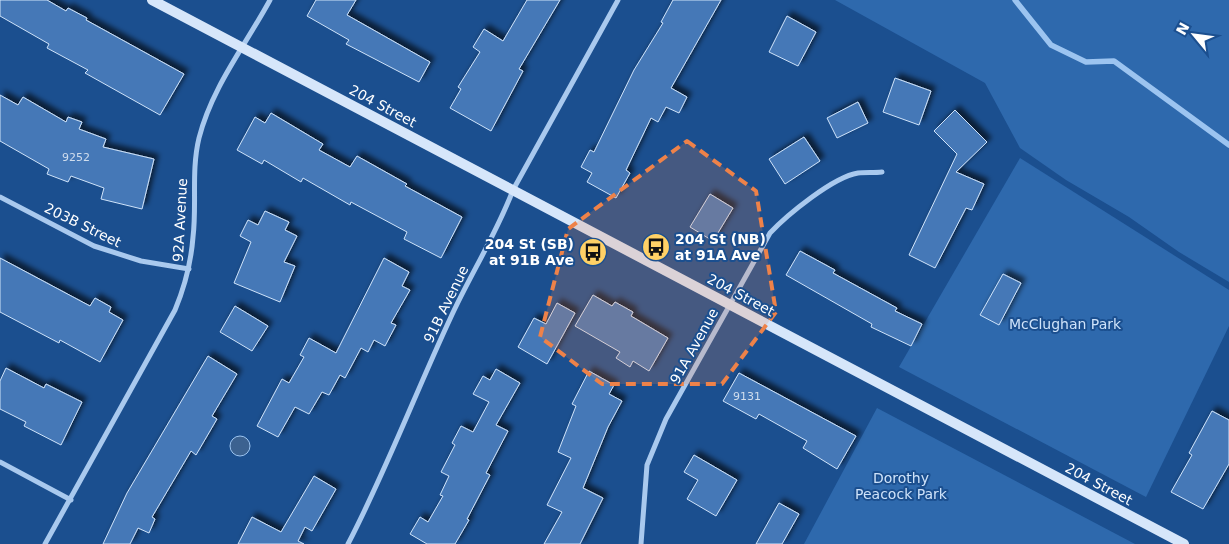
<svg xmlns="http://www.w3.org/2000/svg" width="1229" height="544" font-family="'DejaVu Sans',sans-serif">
	<defs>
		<filter id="shadow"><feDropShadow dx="4.5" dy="-4.5" stdDeviation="2.5" flood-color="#0009"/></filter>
	</defs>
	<rect width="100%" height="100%" fill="#1b4f8f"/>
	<!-- green -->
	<g fill="#2e69ad">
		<polygon points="835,0 1229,0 1229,282 1179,252 1129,217 1066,180 1020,148 985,83"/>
		<polygon points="1020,158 1229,290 1229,326 1146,497 899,367"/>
		<polygon points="877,408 1135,544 804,544"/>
	</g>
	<!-- water -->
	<circle fill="#3c6290" stroke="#9cc4f0" cx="240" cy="446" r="10"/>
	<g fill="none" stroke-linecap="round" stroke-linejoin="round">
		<!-- stream -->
		<polyline stroke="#9cc4f0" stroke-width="5.5" points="1015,0 1051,45 1086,62 1114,61 1229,145"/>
	</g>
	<!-- building -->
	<g fill="#4478b7" stroke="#cfe3fa" filter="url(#shadow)">
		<polygon points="0,0 47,0 66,11 68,8 87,18 86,20 184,74 160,115 85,73 88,70 47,48 49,44 0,16"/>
		<polygon points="316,0 356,0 347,15 430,62 419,82 346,44 349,40 307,16"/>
		<polygon points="527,0 560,0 519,69 523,71 491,131 450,108 461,89 458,87 480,52 473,47 484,29 503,41"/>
		<polygon points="673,0 721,0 671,88 687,97 679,113 666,107 658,122 651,118 626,170 630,173 616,198 587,182 592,173 581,167 590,150 594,152 634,70 663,23 661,22"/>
		<polygon points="787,16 816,32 798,66 769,52"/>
		<polygon points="895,78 931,91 919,125 883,112"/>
		<polygon points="0,95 18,105 23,97 66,122 68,117 82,122 79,129 106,139 103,147 154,159 142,209 101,199 104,188 71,176 68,182 47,174 49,169 0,141"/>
		<polygon points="858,102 868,123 837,138 827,118"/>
		<polygon points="955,110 987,142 956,172 984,184 972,210 966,208 935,268 909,255 957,154 934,131"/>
		<polygon points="271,113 323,144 319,150 350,167 357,156 407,184 405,186 462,217 441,258 404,239 407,232 351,202 350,205 303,178 301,182 264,160 262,164 237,150 255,117 265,123"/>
		<polygon points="804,137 820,161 785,184 769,159"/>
		<polygon points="710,194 733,208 713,241 690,227"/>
		<polygon points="265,211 289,222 285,230 297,236 284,262 295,266 280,302 234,283 251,242 240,236 248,220 258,225"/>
		<polygon points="800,251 835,270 833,273 897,308 895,311 922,324 911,346 871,327 872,324 786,275"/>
		<polygon points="0,258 90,306 95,298 111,307 109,312 123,320 100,362 60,340 59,343 0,312"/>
		<polygon points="384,258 409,272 402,286 410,290 391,323 396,325 385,346 374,340 368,352 361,348 345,378 340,375 329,395 322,392 309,414 295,407 278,437 257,426 282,379 289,383 304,357 300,355 309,338 336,353"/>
		<polygon points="1003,274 1021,283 999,325 980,315"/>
		<polygon points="593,295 612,306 615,302 633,312 631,316 668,338 649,371 633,361 630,367 616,358 620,352 575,326"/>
		<polygon points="557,303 575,313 547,364 518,347 534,318 546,324"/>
		<polygon points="235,306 268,326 252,351 220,332"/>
		<polygon points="208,356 237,374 212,416 217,419 196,455 191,451 152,517 155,519 149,533 138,528 130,544 103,544 127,493"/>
		<polygon points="6,368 44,388 46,384 82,402 61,445 24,426 26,422 0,409 0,381"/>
		<polygon points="496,369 520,383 496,425 508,431 486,473 490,475 467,519 469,520 455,544 427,544 410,534 420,517 428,522 443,496 440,495 449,476 441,472 455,445 452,443 461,426 473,432 489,402 473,394 483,376 490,380"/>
		<polygon points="589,371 614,385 609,394 622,401 608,427 583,488 603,498 580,544 544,544 562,512 547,505 571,458 558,452 576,406 572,404"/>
		<polygon points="739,373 856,436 837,469 803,448 807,441 759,414 756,419 723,401"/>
		<polygon points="1212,411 1229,420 1229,464 1203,509 1171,492 1192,455 1189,453"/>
		<polygon points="694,455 737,480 716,516 687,499 698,480 684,472"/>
		<polygon points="314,476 336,489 312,531 305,527 298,541 304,544 238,544 252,517 281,532"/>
		<polygon points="779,503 799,514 782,544 756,544"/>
	</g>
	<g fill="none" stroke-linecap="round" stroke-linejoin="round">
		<!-- street -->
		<g stroke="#a9c9ee" stroke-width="5">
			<polyline points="0,197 94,246 141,261 189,269"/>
			<polyline points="0,462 71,500"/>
			<path d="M45 544 175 310C185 286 191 263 193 237 197 204 191 171 199 138 212 87 245 46 270 0"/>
			<path d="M348 544C386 471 415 394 450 319 470 275 496 235 513 190L618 0"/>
			<path d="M641 544 647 465 666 419 770 233C787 215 833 177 858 173 865 172 874 173 882 172"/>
		</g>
		<!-- secondary -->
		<polyline stroke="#d6e6fa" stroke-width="10" points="152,0 1184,544"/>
	</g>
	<!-- marked area -->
	<path fill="#ee8249" fill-opacity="0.2" stroke="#ee8249" stroke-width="4" stroke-dasharray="10 6" stroke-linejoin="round" d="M687 141 756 191 776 312 722 384H602L540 337 568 229Z"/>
	<!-- icons -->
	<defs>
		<g id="bus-disc" transform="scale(1.4375)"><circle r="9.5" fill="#ffd166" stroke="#1b4f8f"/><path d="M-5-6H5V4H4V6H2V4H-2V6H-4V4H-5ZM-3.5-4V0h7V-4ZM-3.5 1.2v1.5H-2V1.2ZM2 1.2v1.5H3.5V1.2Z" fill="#111"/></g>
	</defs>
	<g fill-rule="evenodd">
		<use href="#bus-disc" x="656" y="247"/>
		<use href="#bus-disc" x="593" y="252"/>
	</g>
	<g text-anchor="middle" stroke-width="4" stroke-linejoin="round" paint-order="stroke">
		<!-- number labels -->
		<g font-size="11" fill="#d0dded">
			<text x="76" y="161">9252</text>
			<text x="747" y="400">9131</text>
		</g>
		<!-- street labels -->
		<g font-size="14" fill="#fff" stroke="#1b4f8f">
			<text transform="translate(383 106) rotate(28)" y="5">204 Street</text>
			<text transform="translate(180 220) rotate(-87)" y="5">92A Avenue</text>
			<text transform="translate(83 225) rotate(26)" y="5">203B Street</text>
			<text transform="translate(741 295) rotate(28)" y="5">204 Street</text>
			<text transform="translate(446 304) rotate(-64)" y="5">91B Avenue</text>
			<text transform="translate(694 346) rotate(-61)" y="5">91A Avenue</text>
			<text transform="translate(1099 484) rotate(28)" y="5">204 Street</text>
		</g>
		<!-- poi labels -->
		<g font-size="14" font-weight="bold" fill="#fff" stroke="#1b4f8f" text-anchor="start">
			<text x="675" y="244">204 St (NB)<tspan x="675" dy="16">at 91A Ave</tspan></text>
			<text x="574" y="249" text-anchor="end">204 St (SB)<tspan x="574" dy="16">at 91B Ave</tspan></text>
		</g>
		<!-- park labels -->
		<g font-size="14" fill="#cfe3fa" stroke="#1b4f8f">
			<text x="1065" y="329">McClughan Park</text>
			<text x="901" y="483">Dorothy<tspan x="901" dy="16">Peacock Park</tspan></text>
		</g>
	</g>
	<!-- north arrow -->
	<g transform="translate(1194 35) rotate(299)" stroke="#1b4f8f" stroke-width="4" paint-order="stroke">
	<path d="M0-4L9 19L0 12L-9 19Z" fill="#ffffff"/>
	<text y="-8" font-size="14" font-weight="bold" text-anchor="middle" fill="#ffffff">N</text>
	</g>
</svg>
